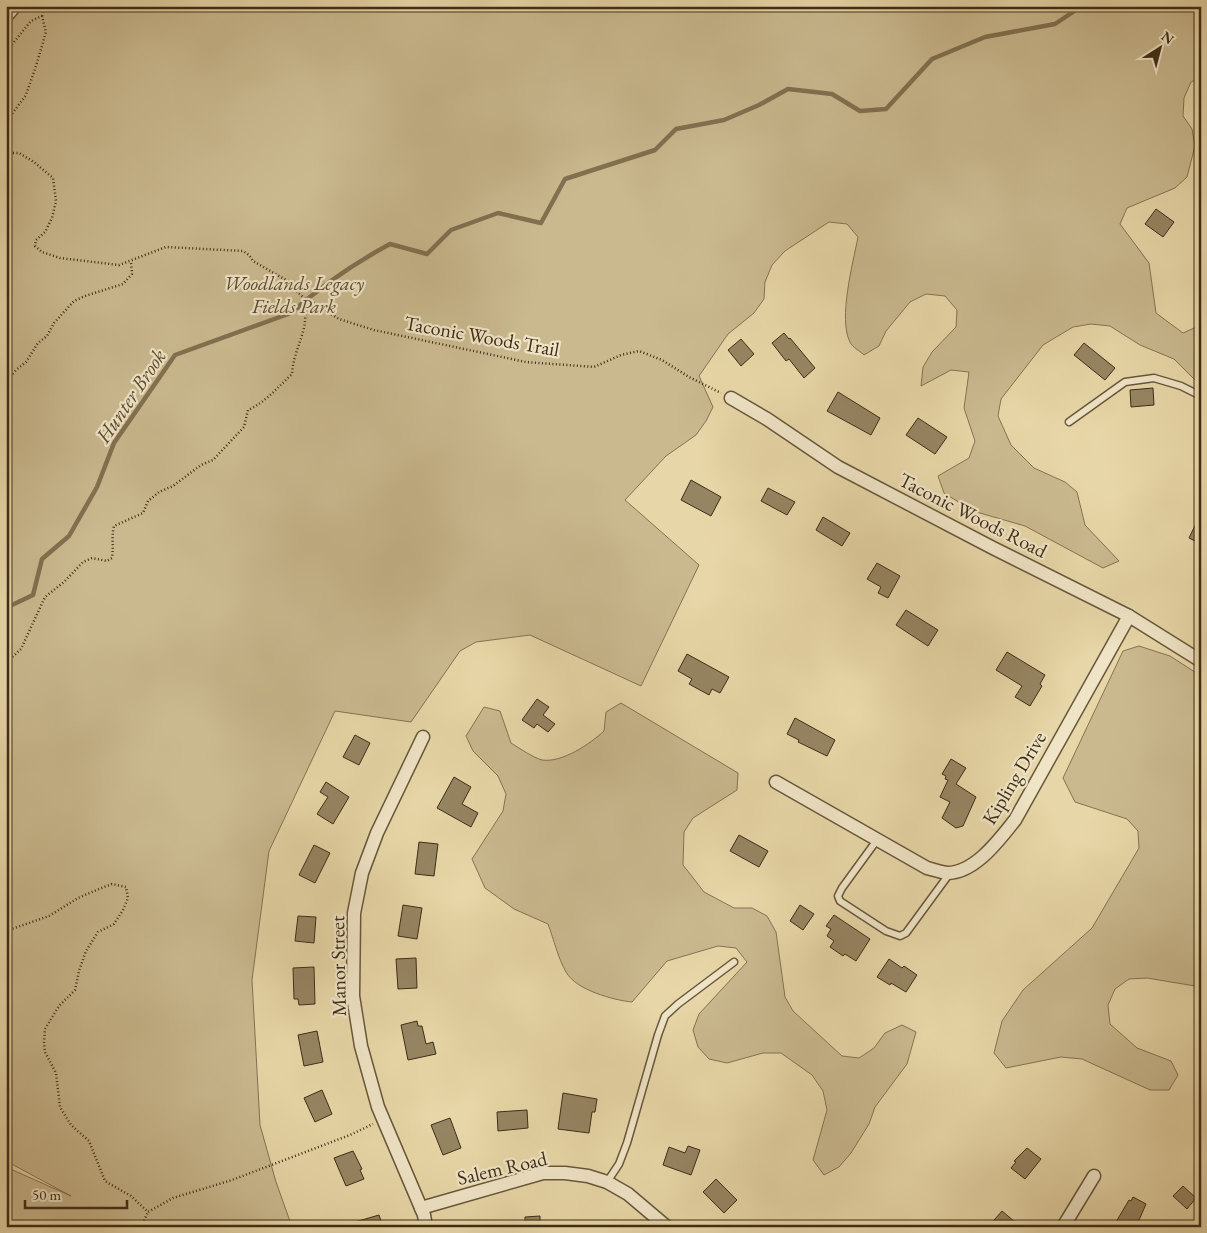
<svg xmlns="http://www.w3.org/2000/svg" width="1207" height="1233" font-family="'EB Garamond',serif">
	<rect width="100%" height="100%" fill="#e7d6a7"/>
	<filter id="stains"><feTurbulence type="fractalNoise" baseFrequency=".004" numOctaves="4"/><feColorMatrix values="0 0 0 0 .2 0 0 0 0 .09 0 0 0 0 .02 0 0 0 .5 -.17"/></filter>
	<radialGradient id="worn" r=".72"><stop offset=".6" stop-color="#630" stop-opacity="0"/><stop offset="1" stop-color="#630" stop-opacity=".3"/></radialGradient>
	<!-- green -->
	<g fill="#cab98f" stroke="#847353">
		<path d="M6 6H795L858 10 875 6H1201V77L1191 82 1184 98 1183 116 1192 129 1195 146 1187 177 1175 188 1127 208 1120 224 1149 263 1156 313 1183 333 1201 325V386L1174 359 1140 345 1110 326 1091 324 1073 327 1043 345 1001 399 998 416 1011 445 1034 468 1065 482 1077 492 1085 525 1119 561 1103 568 1025 526 973 511 944 493 938 476 969 458 975 441 964 408 969 372 951 370 921 386 923 367 932 352 956 327 957 310 945 296 926 294 910 302 886 331 879 346 864 355C860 351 852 347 850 342 838 319 853 263 858 237L847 224 829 222 785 251 772 265 765 282 764 299 754 313 728 334 699 376 713 407 706 421 696 435 666 456 625 500 699 565 641 686 530 635 476 642 460 651 411 722 335 711 269 851 252 980 260 1125 276 1182 292 1227H6V1167L71 1196 6 1161Z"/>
		<polygon points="1139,646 1170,656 1201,676 1201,987 1147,978 1129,979 1115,989 1108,1005 1110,1024 1137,1048 1171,1061 1178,1075 1169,1090 1150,1090 1082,1059 1061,1057 1006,1068 994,1053 1002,1021 1023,990 1092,928 1139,848 1138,831 1127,819 1075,802 1063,778 1123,651"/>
		<path d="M621 703 738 773 737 790 693 818 684 832 683 865 704 892 734 908H752L767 916 776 932 785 997 793 1011 842 1056 859 1058 874 1048 885 1033 902 1025 916 1032 907 1064 875 1107 869 1124 851 1153 839 1167 824 1175 813 1160 827 1110 823 1091 812 1075 781 1053H763L727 1063 709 1059 698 1047 693 1030 699 1014 747 962 736 948 718 946 667 961 632 1002C613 1000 576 990 566 972 558 958 554 940 548 924L514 909 485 888 472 859 503 811 506 794 498 776 473 751 466 736 484 707 500 711 511 743C519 748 534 758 542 760 562 763 590 744 604 731L606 712Z"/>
	</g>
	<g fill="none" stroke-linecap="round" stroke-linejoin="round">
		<!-- stream -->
		<path stroke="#817050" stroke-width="4.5" d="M6 600 12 605 33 595 42 559 69 536 97 487 114 443 175 355 291 313C321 286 355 263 390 244L427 254 451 230 498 213 541 223 565 179 655 150 676 129 724 120 759 105 788 89 832 94 860 111 886 109 932 59 985 37 1055 24 1082 6"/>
	</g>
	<!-- building -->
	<g fill="#968562" stroke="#3e2d17">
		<polygon points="1156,209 1174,222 1163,237 1145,224"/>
		<polygon points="784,333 789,339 790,338 815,368 804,378 789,359 786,361 772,343"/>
		<polygon points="741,339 754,354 741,366 728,350"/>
		<polygon points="1084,343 1115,368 1105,380 1074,355"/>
		<polygon points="1153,388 1154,405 1131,407 1130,390"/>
		<polygon points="838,392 880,418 871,435 827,411"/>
		<polygon points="918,418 947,437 935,454 906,435"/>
		<polygon points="691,480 721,497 711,516 681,500"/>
		<polygon points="768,488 795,502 787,515 761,501"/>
		<polygon points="1201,513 1201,544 1189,538"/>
		<polygon points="823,517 850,533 842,546 816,530"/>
		<polygon points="877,563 900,576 888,598 878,593 881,587 867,579"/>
		<polygon points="906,610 938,630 928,646 896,625"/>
		<polygon points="1007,652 1045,675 1040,684 1042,686 1030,706 1015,697 1022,686 996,670"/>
		<polygon points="687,654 729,677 720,693 712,689 709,695 689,684 692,679 678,671"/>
		<polygon points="537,699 549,707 543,715 555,724 548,732 537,724 534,728 522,720"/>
		<polygon points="795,718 835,740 827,756 798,742 799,740 787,734"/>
		<polygon points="355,735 370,743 359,765 343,757"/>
		<polygon points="951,759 966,768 956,784 976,797 963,826 956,828 942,818 950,802 940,797 948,780 945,779 946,776 942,774"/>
		<polygon points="454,777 471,787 462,804 478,813 471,827 437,808"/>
		<polygon points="326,782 349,797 333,824 317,814 328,797 320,792"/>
		<polygon points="739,835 768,851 759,867 730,851"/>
		<polygon points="419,842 438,844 434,876 415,874"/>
		<polygon points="314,845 330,853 315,883 299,875"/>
		<polygon points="403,905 422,908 417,939 398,936"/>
		<polygon points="800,905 814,914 803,930 790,921"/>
		<polygon points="834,915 870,939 856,961 845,954 843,956 830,947 834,941 827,936 831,929 826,926"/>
		<polygon points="298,916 316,917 314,943 295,941"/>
		<polygon points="416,958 417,988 398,989 396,959"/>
		<polygon points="889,959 902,968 904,966 917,975 906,992 891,983 890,985 877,977"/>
		<polygon points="314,967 315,1004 299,1005 298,999 294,999 293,968"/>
		<polygon points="417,1021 418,1026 422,1026 426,1044 433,1042 436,1054 408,1060 401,1025"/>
		<polygon points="317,1031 323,1062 304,1066 298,1035"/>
		<polygon points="322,1090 332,1114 315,1122 304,1098"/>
		<polygon points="563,1093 597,1099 595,1112 592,1112 589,1133 558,1129"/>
		<polygon points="527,1110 528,1128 498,1131 497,1112"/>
		<polygon points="450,1118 461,1148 443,1155 431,1125"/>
		<polygon points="688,1146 700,1150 691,1175 663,1165 669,1147 685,1153"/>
		<polygon points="1027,1148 1041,1159 1025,1179 1011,1168 1016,1162 1014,1161"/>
		<polygon points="353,1151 362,1169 360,1170 364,1179 346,1186 334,1158"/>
		<polygon points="716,1179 737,1200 724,1213 703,1192"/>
		<polygon points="1183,1186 1196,1198 1187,1209 1173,1196"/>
		<polygon points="1133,1197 1146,1204 1136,1227 1113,1227 1129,1200 1131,1201"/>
		<polygon points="1002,1211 1021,1227 988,1227"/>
		<polygon points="379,1215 383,1227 349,1227 348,1224"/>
		<polygon points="540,1216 540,1227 525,1227 525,1217"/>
	</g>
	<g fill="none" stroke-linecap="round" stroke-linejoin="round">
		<!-- service casing -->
		<g stroke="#68573b" stroke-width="9">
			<g id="service">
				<polyline points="6,21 19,6"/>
				<polyline points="1069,422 1125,382 1154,378 1181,386 1201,396"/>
				<polyline points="877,840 842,888 838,896 840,901 886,931 900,936 906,933 950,873"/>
				<polyline points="607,1182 619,1164 627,1143 658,1035 665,1016 678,1004 734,962"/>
			</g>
		</g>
		<!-- minor casing -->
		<g stroke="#68573b" stroke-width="15">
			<g id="minor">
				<polyline points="731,398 767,419 838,467 993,548 1129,616 1201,661"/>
				<polyline points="423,737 377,833 362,873 354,913 353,996 361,1046 378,1107 424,1215 426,1227"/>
				<path d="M776 782 927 868C934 870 941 872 947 873 975 873 999 840 1015 820L1129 616"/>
				<polyline points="421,1208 543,1173 565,1173 588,1176 607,1182 628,1194 667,1227"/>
				<polyline points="1063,1227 1094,1176"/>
			</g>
		</g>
		<!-- path -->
		<g stroke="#3e2d17" stroke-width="2.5" stroke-dasharray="1 2.5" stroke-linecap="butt">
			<polyline points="42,16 45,6"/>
			<polyline points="6,47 10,47 31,21 42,16"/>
			<polyline points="6,122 26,95 36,66 46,32 42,16"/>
			<polyline points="6,153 19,153 34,162 53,178 56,201 52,218 45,232 36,240 35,246 42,252 60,258 119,265 166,247 243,251 249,255 253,261 291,283 295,290 303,297 339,319 374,330 526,362 594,367 621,355 639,351 662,360 689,377 721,393"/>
			<polyline points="6,382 16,370 26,362 38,343 47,336 54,323 74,301 85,296 123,284 132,274 131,262"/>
			<path d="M6 665 9 660 21 649 45 597 64 582 83 562 92 558 107 561 112 558C114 546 111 538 114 526L143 513 148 501 159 492 173 486 201 465 213 460 244 427 248 410C266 402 278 387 292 374 293 357 300 344 304 328 306 319 304 310 310 302"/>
			<polyline points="6,931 49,916 78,898 99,889 112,884 126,887 128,898 123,910 114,924 98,932 86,951 79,971 75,990 59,1006 45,1029 44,1043 45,1052 56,1073 60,1107 71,1125 89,1141 105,1181 131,1196 148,1212 173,1198 232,1180 350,1135 373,1124"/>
			<polyline points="141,1227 148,1212"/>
		</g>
		<!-- service -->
		<use href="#service" stroke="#efe4c6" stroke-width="6"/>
		<!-- minor -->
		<use href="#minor" stroke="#efe4c6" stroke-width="12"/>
	</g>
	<g text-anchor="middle" stroke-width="4.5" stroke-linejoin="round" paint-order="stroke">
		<!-- park labels -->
		<g font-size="20" font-style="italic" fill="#5a492f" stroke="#efe4c6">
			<text x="294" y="290">Woodlands Legacy<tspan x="294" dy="23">Fields Park</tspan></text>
		</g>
		<!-- street labels -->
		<g font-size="20" fill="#3e2d17" stroke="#efe4c6">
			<text transform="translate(482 336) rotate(10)" y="7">Taconic Woods Trail</text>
			<text transform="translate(973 515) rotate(27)" y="7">Taconic Woods Road</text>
			<text transform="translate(1014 778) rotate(-59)" y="7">Kipling Drive</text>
			<text transform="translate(338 966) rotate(-91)" y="7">Manor Street</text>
			<text transform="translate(502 1168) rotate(-13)" y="7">Salem Road</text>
		</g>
		<!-- water labels -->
		<g font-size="21" font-style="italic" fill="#5a492f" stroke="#efe4c6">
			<text transform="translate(131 396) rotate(-56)" y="7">Hunter Brook</text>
		</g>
	</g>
	<!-- margin -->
	<rect width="1207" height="1233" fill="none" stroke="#e7d6a7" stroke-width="25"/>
	<rect x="8" y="8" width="1192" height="1218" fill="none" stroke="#3e2d17" stroke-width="2.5"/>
	<rect x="12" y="12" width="1182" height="1208" fill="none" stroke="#3e2d17"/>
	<!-- north arrow -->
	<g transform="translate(1160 48) rotate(36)" stroke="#efe4c6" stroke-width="4" paint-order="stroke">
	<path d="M0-4L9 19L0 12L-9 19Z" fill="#3e2d17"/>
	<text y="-8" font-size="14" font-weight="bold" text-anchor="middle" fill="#3e2d17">N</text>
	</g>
	<!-- scale -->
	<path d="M25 1200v8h102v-8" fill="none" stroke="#3e2d17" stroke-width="2.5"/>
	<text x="32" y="1200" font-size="15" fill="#3e2d17" stroke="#efe4c6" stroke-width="4" paint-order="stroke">50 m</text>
	<rect width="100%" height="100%" filter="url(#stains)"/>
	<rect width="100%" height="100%" fill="url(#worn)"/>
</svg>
